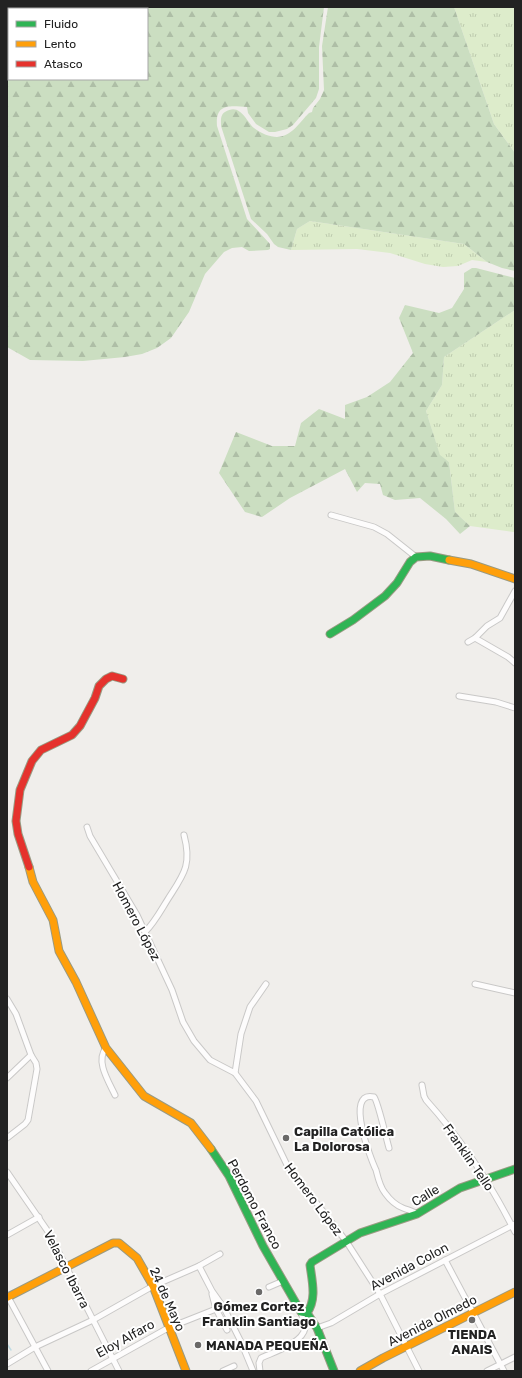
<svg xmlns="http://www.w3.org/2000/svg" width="522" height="1378" font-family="Rubik,sans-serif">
	<defs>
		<pattern id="grass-tufts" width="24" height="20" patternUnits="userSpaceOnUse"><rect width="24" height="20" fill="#ddeccb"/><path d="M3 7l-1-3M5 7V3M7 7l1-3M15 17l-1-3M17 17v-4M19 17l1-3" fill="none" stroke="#bdcaae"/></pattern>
		<pattern id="forest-firs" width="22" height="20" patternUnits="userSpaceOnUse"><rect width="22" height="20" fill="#cbdec1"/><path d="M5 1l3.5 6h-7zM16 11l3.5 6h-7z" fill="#aebea6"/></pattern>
	</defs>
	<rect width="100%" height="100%" fill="#f0eeeb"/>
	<!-- grass -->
	<g fill="url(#grass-tufts)">
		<polygon points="454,7 515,7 515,153 494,124"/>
		<polygon points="310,221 464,244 487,262 472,260 458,266 443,267 425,264 390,253 357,249 291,250 297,229"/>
		<polygon points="515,310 515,532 513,532 470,526 455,512 449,462 440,456 426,411 442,385 444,357"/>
	</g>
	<!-- forest -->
	<g fill="url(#forest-firs)" fill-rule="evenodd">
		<path d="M7 7H324L319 47V89L316 98 293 125 287 129 275 132H269L256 124 248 113 247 107C230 106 215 103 217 126L247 219 270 244V249L268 250 249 251 242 247 232 248 224 252 205 274 189 312 171 338 157 348 142 354 125 357 83 361 30 360 7 347ZM9 9H147V79H9Z"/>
		<path d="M328 7H454L494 124 515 153V271L502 268 487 262 464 244 310 221 297 229 291 250 278 247 274 244 267 234 251 219 221 126C221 121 220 115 225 112 240 102 246 121 254 128 260 133 270 137 277 137 291 137 300 122 309 113L312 112 313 108 320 99 324 90 322 46Z"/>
		<polygon points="472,268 476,268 515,278 515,310 444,357 442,385 426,411 440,455 449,462 455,512 470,526 460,534 446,519 420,498 395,500 383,495 380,484 365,483 357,492 345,469 290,498 262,517 245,512 219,473 236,432 272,446 295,446 301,423 319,409 345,419 345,405 367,397 390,382 413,353 399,318 405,305 439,313 452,308 464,289 464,273"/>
	</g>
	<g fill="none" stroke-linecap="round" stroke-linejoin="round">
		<!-- stream -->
		<polyline stroke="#bfdbe3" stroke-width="1.5" points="7,1344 11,1350"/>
		<!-- street casing -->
		<g stroke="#c9c8c7" stroke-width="7">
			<g id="street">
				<polyline points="331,515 374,527 387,534 416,557"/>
				<polyline points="475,638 508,657 515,663"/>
				<polyline points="468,642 475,638 487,626 500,618 515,591"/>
				<polyline points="459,696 496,702 515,708"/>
				<polyline points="87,827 90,836 137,915 172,990 183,1022 194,1041 210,1060 235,1073 256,1101 287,1165 346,1241 380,1294 419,1371"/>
				<path d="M145 932C155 922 161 910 168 899 184 874 192 865 184 835"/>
				<polyline points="475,984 515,993"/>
				<polyline points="7,999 16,1014 31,1055 36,1063 37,1069 28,1120 25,1124 7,1138"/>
				<path d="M106 1048C95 1061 109 1082 115 1095"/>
				<polyline points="235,1073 241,1034 250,1007 266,984"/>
				<polyline points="7,1078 31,1055"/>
				<path d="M422 1085 424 1096 426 1100C462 1140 491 1184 515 1232"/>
				<path d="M389 1148C386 1138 378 1101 374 1097 344 1090 371 1160 376 1170 378 1178 380 1187 385 1193 390 1200 395 1205 403 1208 408 1210 413 1211 417 1214"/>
				<polyline points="7,1172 49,1233 119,1371"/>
				<polyline points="7,1235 39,1217"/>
				<polyline points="445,1260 504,1371"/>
				<polyline points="199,1266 212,1291 224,1308 241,1342 253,1371"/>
				<polyline points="269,1287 283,1281"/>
				<polyline points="212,1294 216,1309 227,1330"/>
				<polyline points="7,1295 48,1371"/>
				<polyline points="317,1328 331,1323 380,1294 515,1224"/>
				<polyline points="7,1364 35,1347 93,1320 153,1286 199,1266 220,1254"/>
				<polyline points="91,1371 168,1328 216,1309"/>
				<polyline points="223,1371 234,1366"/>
				<path d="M260 1371 259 1363 261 1358C274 1352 303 1343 305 1328 305 1323 302 1317 301 1312"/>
				<polyline points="487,1371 515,1357"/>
			</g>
		</g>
		<!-- fast casing -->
		<g stroke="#999a82" stroke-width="9">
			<g id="fast">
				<polyline points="330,634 353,620 385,596 397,583 410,562 416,557 430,556 449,560"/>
				<polyline points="211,1149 229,1176 263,1246 301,1312 307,1313 317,1328 334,1371"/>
				<path d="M307 1313C317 1299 312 1281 310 1265L312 1262 360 1233 417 1214 460 1188 515 1169"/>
			</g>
		</g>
		<!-- slow casing -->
		<g stroke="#999a82" stroke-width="9">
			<g id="slow">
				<polyline points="449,560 471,564 515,579"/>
				<polyline points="29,867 33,882 53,920 59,951 76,982 106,1048 144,1096 191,1123 211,1149"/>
				<polyline points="8,1297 113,1243 119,1243 137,1258 153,1286 186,1371"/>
				<polyline points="360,1371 383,1358 515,1292"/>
			</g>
		</g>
		<!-- jam casing -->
		<g stroke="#999a82" stroke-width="9">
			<polyline id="jam" points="29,867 18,834 16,821 20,790 32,761 41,750 72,735 80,726 95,698 99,686 106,679 112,676 123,679"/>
		</g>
		<!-- street -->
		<use href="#street" stroke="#fdfcfc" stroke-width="5"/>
		<!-- fast -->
		<use href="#fast" stroke="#30b455" stroke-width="7"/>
		<!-- slow -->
		<use href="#slow" stroke="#ff9f0a" stroke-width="7"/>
		<!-- jam -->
		<use href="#jam" stroke="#e5322d" stroke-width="7"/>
	</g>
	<!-- markers -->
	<g fill="#6a6968" stroke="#fff" stroke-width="1.5">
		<circle cx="286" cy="1138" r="4"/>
		<circle cx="259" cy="1292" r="4"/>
		<circle cx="472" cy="1320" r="4"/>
		<circle cx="198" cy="1345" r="4"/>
	</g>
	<g text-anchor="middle" stroke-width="4" stroke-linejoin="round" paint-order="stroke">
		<!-- street labels -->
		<g font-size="13" fill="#222" stroke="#fff">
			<text transform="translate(137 921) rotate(62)" y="5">Homero López</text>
			<text transform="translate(469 1157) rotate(55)" y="5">Franklin Tello</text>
			<text transform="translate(425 1195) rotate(-31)" y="5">Calle</text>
			<text transform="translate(314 1199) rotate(53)" y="5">Homero López</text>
			<text transform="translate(255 1204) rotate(62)" y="5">Perdomo Franco</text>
			<text transform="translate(409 1266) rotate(-28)" y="5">Avenida Colon</text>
			<text transform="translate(67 1269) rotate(63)" y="5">Velasco Ibarra</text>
			<text transform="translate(168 1299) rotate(66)" y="5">24 de Mayo</text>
			<text transform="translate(432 1320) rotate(-27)" y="5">Avenida Olmedo</text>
			<text transform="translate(125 1338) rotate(-29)" y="5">Eloy Alfaro</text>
		</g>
		<!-- poi labels -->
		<g font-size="13" font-weight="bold" fill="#222" stroke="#fff" text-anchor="start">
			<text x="294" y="1136">Capilla Católica<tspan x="294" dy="15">La Dolorosa</tspan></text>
			<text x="259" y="1311" text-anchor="middle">Gómez Cortez<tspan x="259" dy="15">Franklin Santiago</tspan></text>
			<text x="472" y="1339" text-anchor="middle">TIENDA<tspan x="472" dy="15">ANAIS</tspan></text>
			<text x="206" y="1350">MANADA PEQUEÑA</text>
		</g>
	</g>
	<!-- border -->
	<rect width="522" height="1378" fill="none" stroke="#222222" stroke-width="16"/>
	<!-- legend -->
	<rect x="8" y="8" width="140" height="72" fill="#ffffff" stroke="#a7a7a7"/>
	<rect x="16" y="21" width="20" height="6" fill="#30b455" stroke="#a7a7a7"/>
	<text x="44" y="28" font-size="12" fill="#222222">Fluido</text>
	<rect x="16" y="41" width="20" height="6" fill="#ff9f0a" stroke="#a7a7a7"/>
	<text x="44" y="48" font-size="12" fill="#222222">Lento</text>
	<rect x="16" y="61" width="20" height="6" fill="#e5322d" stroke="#a7a7a7"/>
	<text x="44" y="68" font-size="12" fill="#222222">Atasco</text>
</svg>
